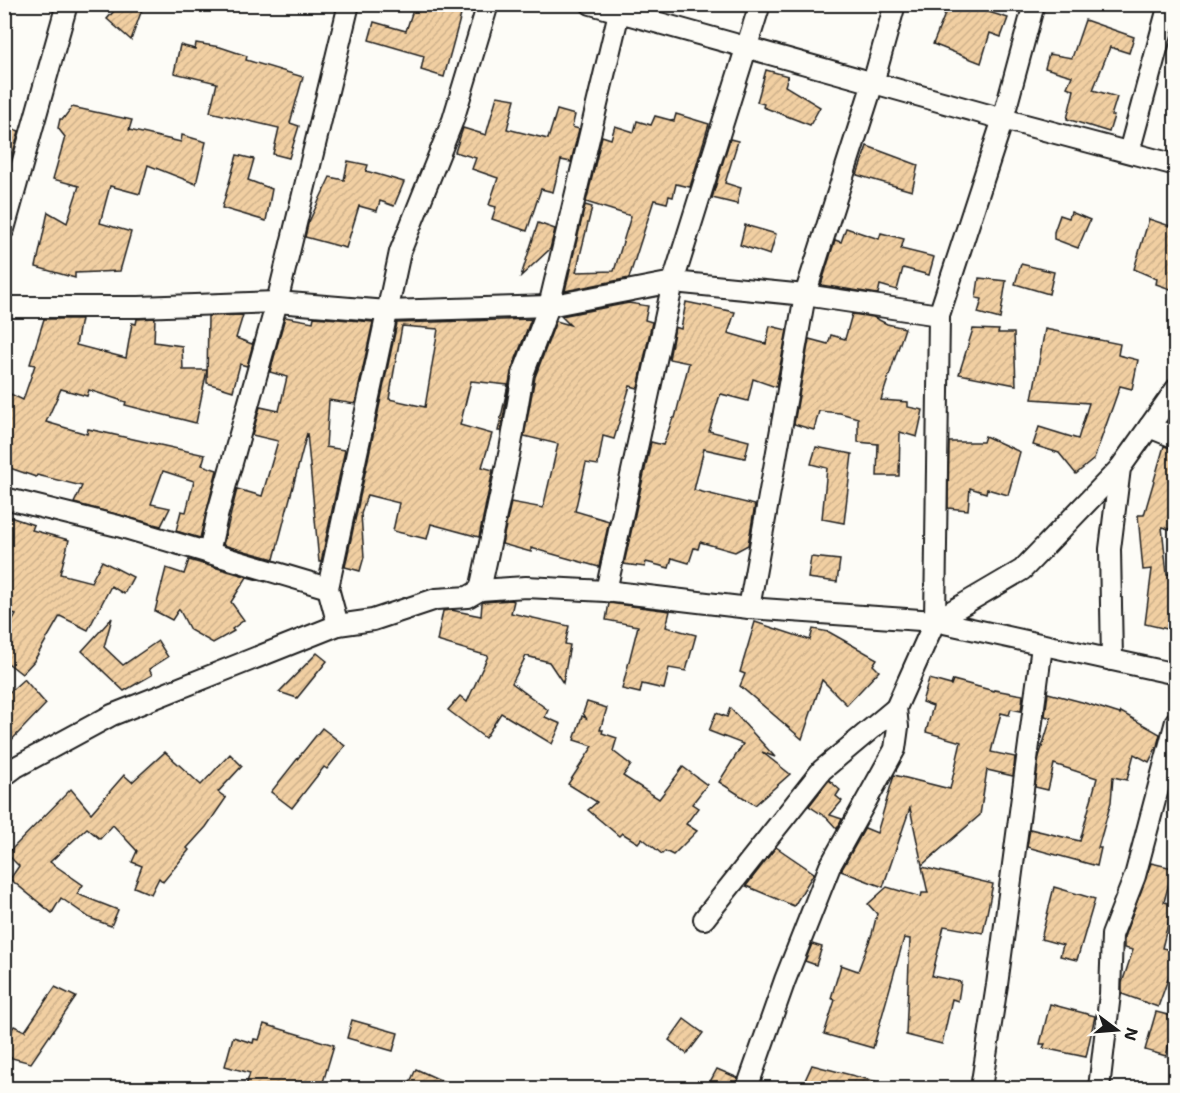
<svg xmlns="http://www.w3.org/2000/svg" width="1180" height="1093" font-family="'Shantell Sans',sans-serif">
	<defs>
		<pattern id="building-hatch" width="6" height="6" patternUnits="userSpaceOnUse" patternTransform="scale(1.5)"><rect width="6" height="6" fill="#f1cfa2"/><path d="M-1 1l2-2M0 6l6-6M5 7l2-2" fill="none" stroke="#ceb18b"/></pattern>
	</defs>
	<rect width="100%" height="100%" fill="#fdfcf7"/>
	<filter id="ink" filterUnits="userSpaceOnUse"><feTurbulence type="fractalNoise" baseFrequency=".0167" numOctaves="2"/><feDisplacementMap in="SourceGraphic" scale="12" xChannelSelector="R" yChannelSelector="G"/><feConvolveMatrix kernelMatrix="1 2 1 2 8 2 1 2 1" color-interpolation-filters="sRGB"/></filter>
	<g filter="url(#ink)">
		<!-- building -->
		<g fill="url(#building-hatch)" stroke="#1c1c1c" stroke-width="1.5" fill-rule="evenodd">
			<polygon points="120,4 144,4 131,40 107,19"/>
			<polygon points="415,4 464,4 444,77 421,70 424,56 369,40 374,22 406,31"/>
			<polygon points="949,4 963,4 1008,18 1001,37 990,33 981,63 933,44"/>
			<polygon points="1085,20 1134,37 1129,53 1110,47 1093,90 1117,97 1111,116 1114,116 1109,132 1067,119 1074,90 1067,87 1072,76 1045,68 1049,54 1072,58"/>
			<polygon points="196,43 220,47 247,56 246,60 303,77 290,123 299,126 289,158 273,154 279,128 210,112 217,83 174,73 180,45 195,49"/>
			<polygon points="766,70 788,76 785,86 820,107 810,125 763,107 764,104 757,102"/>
			<polygon points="497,96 515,99 507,129 548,139 557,110 575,115 572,127 579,129 571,162 561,160 553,192 541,189 527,231 492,219 496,207 489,205 498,178 472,169 476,158 455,152 463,128 486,135"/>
			<polygon points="72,107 132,120 129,130 181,142 182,135 206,142 196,184 148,165 140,194 110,186 100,223 131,232 120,271 75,273 75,278 36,267 48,212 67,223 79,186 53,179 65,137 58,128 60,119 63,119"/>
			<polygon points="676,114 709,124 690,187 676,184 673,197 669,196 667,203 654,200 629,278 565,291 585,205 592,207 576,272 614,271 631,216 586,202 602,136 611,139 615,126 634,132 637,121 651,125 655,116 674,121"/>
			<polygon points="4,126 19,131 6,179 4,178"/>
			<polygon points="730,139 738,141 725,183 741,188 737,204 712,198"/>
			<polygon points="867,146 918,165 912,191 857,175"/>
			<polygon points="237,155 254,159 248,180 272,189 266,221 222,208"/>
			<polygon points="348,161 368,165 366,171 404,182 394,206 380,201 377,211 359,206 346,248 305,237 308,224 330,177 344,180"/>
			<polygon points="1071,212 1090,220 1078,248 1054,239 1054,232 1060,215 1069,218"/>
			<polygon points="1149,219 1176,228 1176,291 1156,284 1157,279 1134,269"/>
			<polygon points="538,223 555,229 550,249 521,276"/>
			<polygon points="745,225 776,234 770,255 740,245"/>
			<polygon points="846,228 879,239 881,233 904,239 901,249 934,257 929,275 903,268 897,290 880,285 878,294 821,285 835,240 841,242"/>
			<polygon points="1021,264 1054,272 1049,294 1015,284"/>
			<polygon points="979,278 1006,281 1000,319 978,313 982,299 976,298"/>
			<polygon points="686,302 735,312 728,333 766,344 770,326 787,330 776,387 753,379 748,401 721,394 719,398 709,431 749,441 745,458 704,449 694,490 755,505 748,545 735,552 700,542 698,549 694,548 689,563 672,558 669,568 646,562 645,567 624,564 651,442 663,445 673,418 675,418 689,363 669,359 675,327 681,329"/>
			<polygon points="629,303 648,306 645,320 652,322 638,388 630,386 614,439 603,436 598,465 586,463 575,511 609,521 599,567 531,548 531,552 502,544 511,502 543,508 558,444 524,436 535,377 556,321 570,325 561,316"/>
			<polygon points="852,314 873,317 887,324 905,328 881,400 908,402 908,407 923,410 917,437 900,432 899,476 877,476 878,444 858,442 858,418 840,413 819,411 814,430 794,424 809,339 828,344 831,335 845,339"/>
			<polygon points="243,315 236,338 252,344 254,340 247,366 240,364 233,391 207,383 208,316"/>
			<polygon points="285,317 313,322 314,317 373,322 355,404 329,400 326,447 345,450 321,562 319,562 307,433 274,559 223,545 237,489 262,496 278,441 252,435 260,407 279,411 287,377 270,372"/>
			<polygon points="155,318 154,342 182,346 183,370 207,370 196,423 125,405 126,402 89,390 87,396 61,389 46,422 87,434 88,429 205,455 202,465 217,470 200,538 176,531 181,511 186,512 194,481 163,471 151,504 170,508 161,526 74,503 82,486 37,475 36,477 4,466 4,391 23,400 35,365 30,364 44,319 81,319 76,345 126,358 132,323 136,324 137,319"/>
			<path d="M531 319 511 372 501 431H498L508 385 471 381 460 425 492 434 482 467 493 470 479 537 431 524 427 539 393 531 399 503 367 495 361 514 364 557 360 571 345 567 397 323ZM402 326 438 329 425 407 389 399Z"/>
			<polygon points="973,329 999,330 998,333 1014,333 1016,385 959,374"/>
			<polygon points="1045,329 1120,344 1118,355 1138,360 1132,389 1120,386 1094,459 1076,474 1059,453 1033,445 1039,427 1078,439 1089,403 1032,399"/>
			<polygon points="985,436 1020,452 1008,495 987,489 986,493 970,488 968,510 948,508 949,442 983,442"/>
			<polygon points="1164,446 1176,450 1176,531 1162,527 1167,574 1176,575 1176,631 1145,624 1152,569 1143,570 1138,515 1144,515"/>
			<polygon points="816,447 852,454 844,523 822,519 827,468 811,464"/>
			<polygon points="4,515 34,525 32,530 69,540 60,574 91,582 102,561 133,577 124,594 111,586 88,630 60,616 34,661 22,674 4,660 4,636 16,615 8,612 10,604 4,602"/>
			<polygon points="811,557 840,560 837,582 808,578"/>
			<polygon points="189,560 266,582 247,577 231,602 244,620 232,629 234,631 213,643 190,630 179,609 172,620 155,611 166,568 184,574"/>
			<polygon points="511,600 514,601 511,613 569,626 565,644 570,645 563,683 549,662 526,656 512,683 548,710 545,717 561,724 552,744 501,713 485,738 448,710 460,696 467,702 488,656 437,641 443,611 451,610 481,616 482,603 484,602"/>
			<polygon points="609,603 670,611 666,627 696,635 686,671 669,668 664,689 642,684 640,693 622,689 638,626 606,620"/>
			<polygon points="112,618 104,647 123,665 158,641 168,657 149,669 152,675 124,691 82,651"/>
			<polygon points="755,622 810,640 813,629 829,632 877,659 873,665 879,671 847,705 822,680 802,739 740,686 745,674 740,672"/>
			<polygon points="317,653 327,661 297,698 279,692"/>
			<polygon points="24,679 46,704 4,748 4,697"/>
			<polygon points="929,679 951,685 953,680 994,691 994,690 1023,695 1021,711 1011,709 1009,715 1001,713 991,752 1015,757 1013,776 987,770 980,815 922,865 910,808 883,887 841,871 865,828 877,833 894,775 950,789 961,742 926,732 933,706 922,702"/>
			<polygon points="1048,693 1082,702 1120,714 1121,712 1160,734 1157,746 1149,762 1134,754 1127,780 1113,777 1111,802 1098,848 1101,848 1097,866 1027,847 1030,829 1080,841 1097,778 1054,764 1048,790 1035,787 1039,757 1051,718 1045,716"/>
			<polygon points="587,702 607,708 600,730 603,730 602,733 617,738 613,751 631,765 623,776 659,799 683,767 707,785 692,804 698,808 686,824 697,831 673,855 665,851 662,854 642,838 638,843 622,833 619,836 588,810 597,802 568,784 593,746 574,740 582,716 586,718 583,713"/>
			<polygon points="730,708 775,757 762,752 790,774 755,805 719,782 743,744 709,731 716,713 727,717"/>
			<polygon points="322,728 345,746 327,769 324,767 292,808 271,792"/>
			<polygon points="165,752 201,785 230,754 242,766 218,792 226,798 206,827 187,848 189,850 163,882 159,878 151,894 134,887 142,866 132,862 137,851 113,825 100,839 87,828 50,862 83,885 77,894 118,910 111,926 90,918 61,898 52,913 10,879 19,866 7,854 71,789 91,813 124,775 132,782"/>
			<polygon points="829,780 840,790 836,796 842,801 830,815 842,819 837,829 827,818 809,806"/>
			<polygon points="776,847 814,873 794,906 746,886"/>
			<polygon points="1151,863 1173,868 1164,902 1173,904 1162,948 1176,951 1176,957 1158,1007 1122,994 1122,983 1133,950 1124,948 1124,937"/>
			<polygon points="922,867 993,884 983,933 944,926 932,976 961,982 958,1001 952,999 942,1044 906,1035 910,939 904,938 873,1048 824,1034 835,1000 831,998 841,965 858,971 872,934 877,914 868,904 887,887 921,897 922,893 928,893"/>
			<polygon points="1054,887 1095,899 1077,960 1060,956 1063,945 1041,939"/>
			<polygon points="812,944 822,947 816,965 805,961"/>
			<polygon points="55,987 76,997 31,1063 4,1056 4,1044 14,1026 25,1031"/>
			<polygon points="1050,1004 1095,1016 1086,1057 1043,1048 1045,1044 1040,1044"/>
			<polygon points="1156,1012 1176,1017 1166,1056 1145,1050"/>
			<polygon points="684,1019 703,1033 687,1054 669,1040"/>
			<polygon points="352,1020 398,1033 393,1051 347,1038"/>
			<polygon points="264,1024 334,1045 321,1089 245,1089 250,1073 225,1066 233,1037 253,1043 254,1039 259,1040"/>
			<polygon points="812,1065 878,1082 877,1089 801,1089"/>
			<polygon points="416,1069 460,1089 407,1089"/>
			<polygon points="717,1069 738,1078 735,1089 706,1089"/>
		</g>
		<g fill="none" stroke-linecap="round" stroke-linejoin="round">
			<!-- street casing -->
			<g stroke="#1c1c1c" stroke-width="24">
				<g id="street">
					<polyline points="591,4 1003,119 1176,165"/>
					<polyline points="1129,152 1169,4"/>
					<polyline points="4,229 67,4"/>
					<polyline points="4,307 139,307 277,302 387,311 549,306 673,282 805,295 939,315 935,621 896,708 822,770 704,919"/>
					<polyline points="939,315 1003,119 1034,4"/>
					<polyline points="1149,427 1176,438"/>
					<polyline points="4,498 118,526 328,588"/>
					<polyline points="209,553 217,516 277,302 349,4"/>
					<polyline points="480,590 510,450 523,374 549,306 621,4"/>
					<polyline points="606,591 673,282 760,4"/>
					<polyline points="749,608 805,295 873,83 895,4"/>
					<polyline points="935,621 1022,570 1120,468"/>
					<polyline points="338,625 328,588 400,252 453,120 488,4"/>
					<polyline points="1112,660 1110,549 1120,468 1176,389"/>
					<polyline points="4,776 16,767 112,715 338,625 373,620 436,599 468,597 480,590 526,587 606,591 749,608 935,621 1176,674"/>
					<polyline points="747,1088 785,980 830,866 895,749 898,727 896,708"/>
					<polyline points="981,1088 997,985 1042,646"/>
					<polyline points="1099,1088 1110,994 1112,935 1135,876 1176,721"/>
				</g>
			</g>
			<!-- street -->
			<use href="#street" stroke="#fdfcf7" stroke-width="20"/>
		</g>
	</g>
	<!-- margin -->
	<rect width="1180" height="1093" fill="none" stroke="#fdfcf7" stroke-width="24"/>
	<rect x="12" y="12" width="1156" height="1069" fill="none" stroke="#1c1c1c" stroke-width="2" filter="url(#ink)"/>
	<!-- north arrow -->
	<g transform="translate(1117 1030) rotate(106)" stroke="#fdfcf7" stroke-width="4.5" paint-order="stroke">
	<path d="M0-4.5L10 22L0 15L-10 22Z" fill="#1c1c1c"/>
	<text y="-9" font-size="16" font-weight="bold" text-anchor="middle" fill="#1c1c1c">N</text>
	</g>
</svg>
